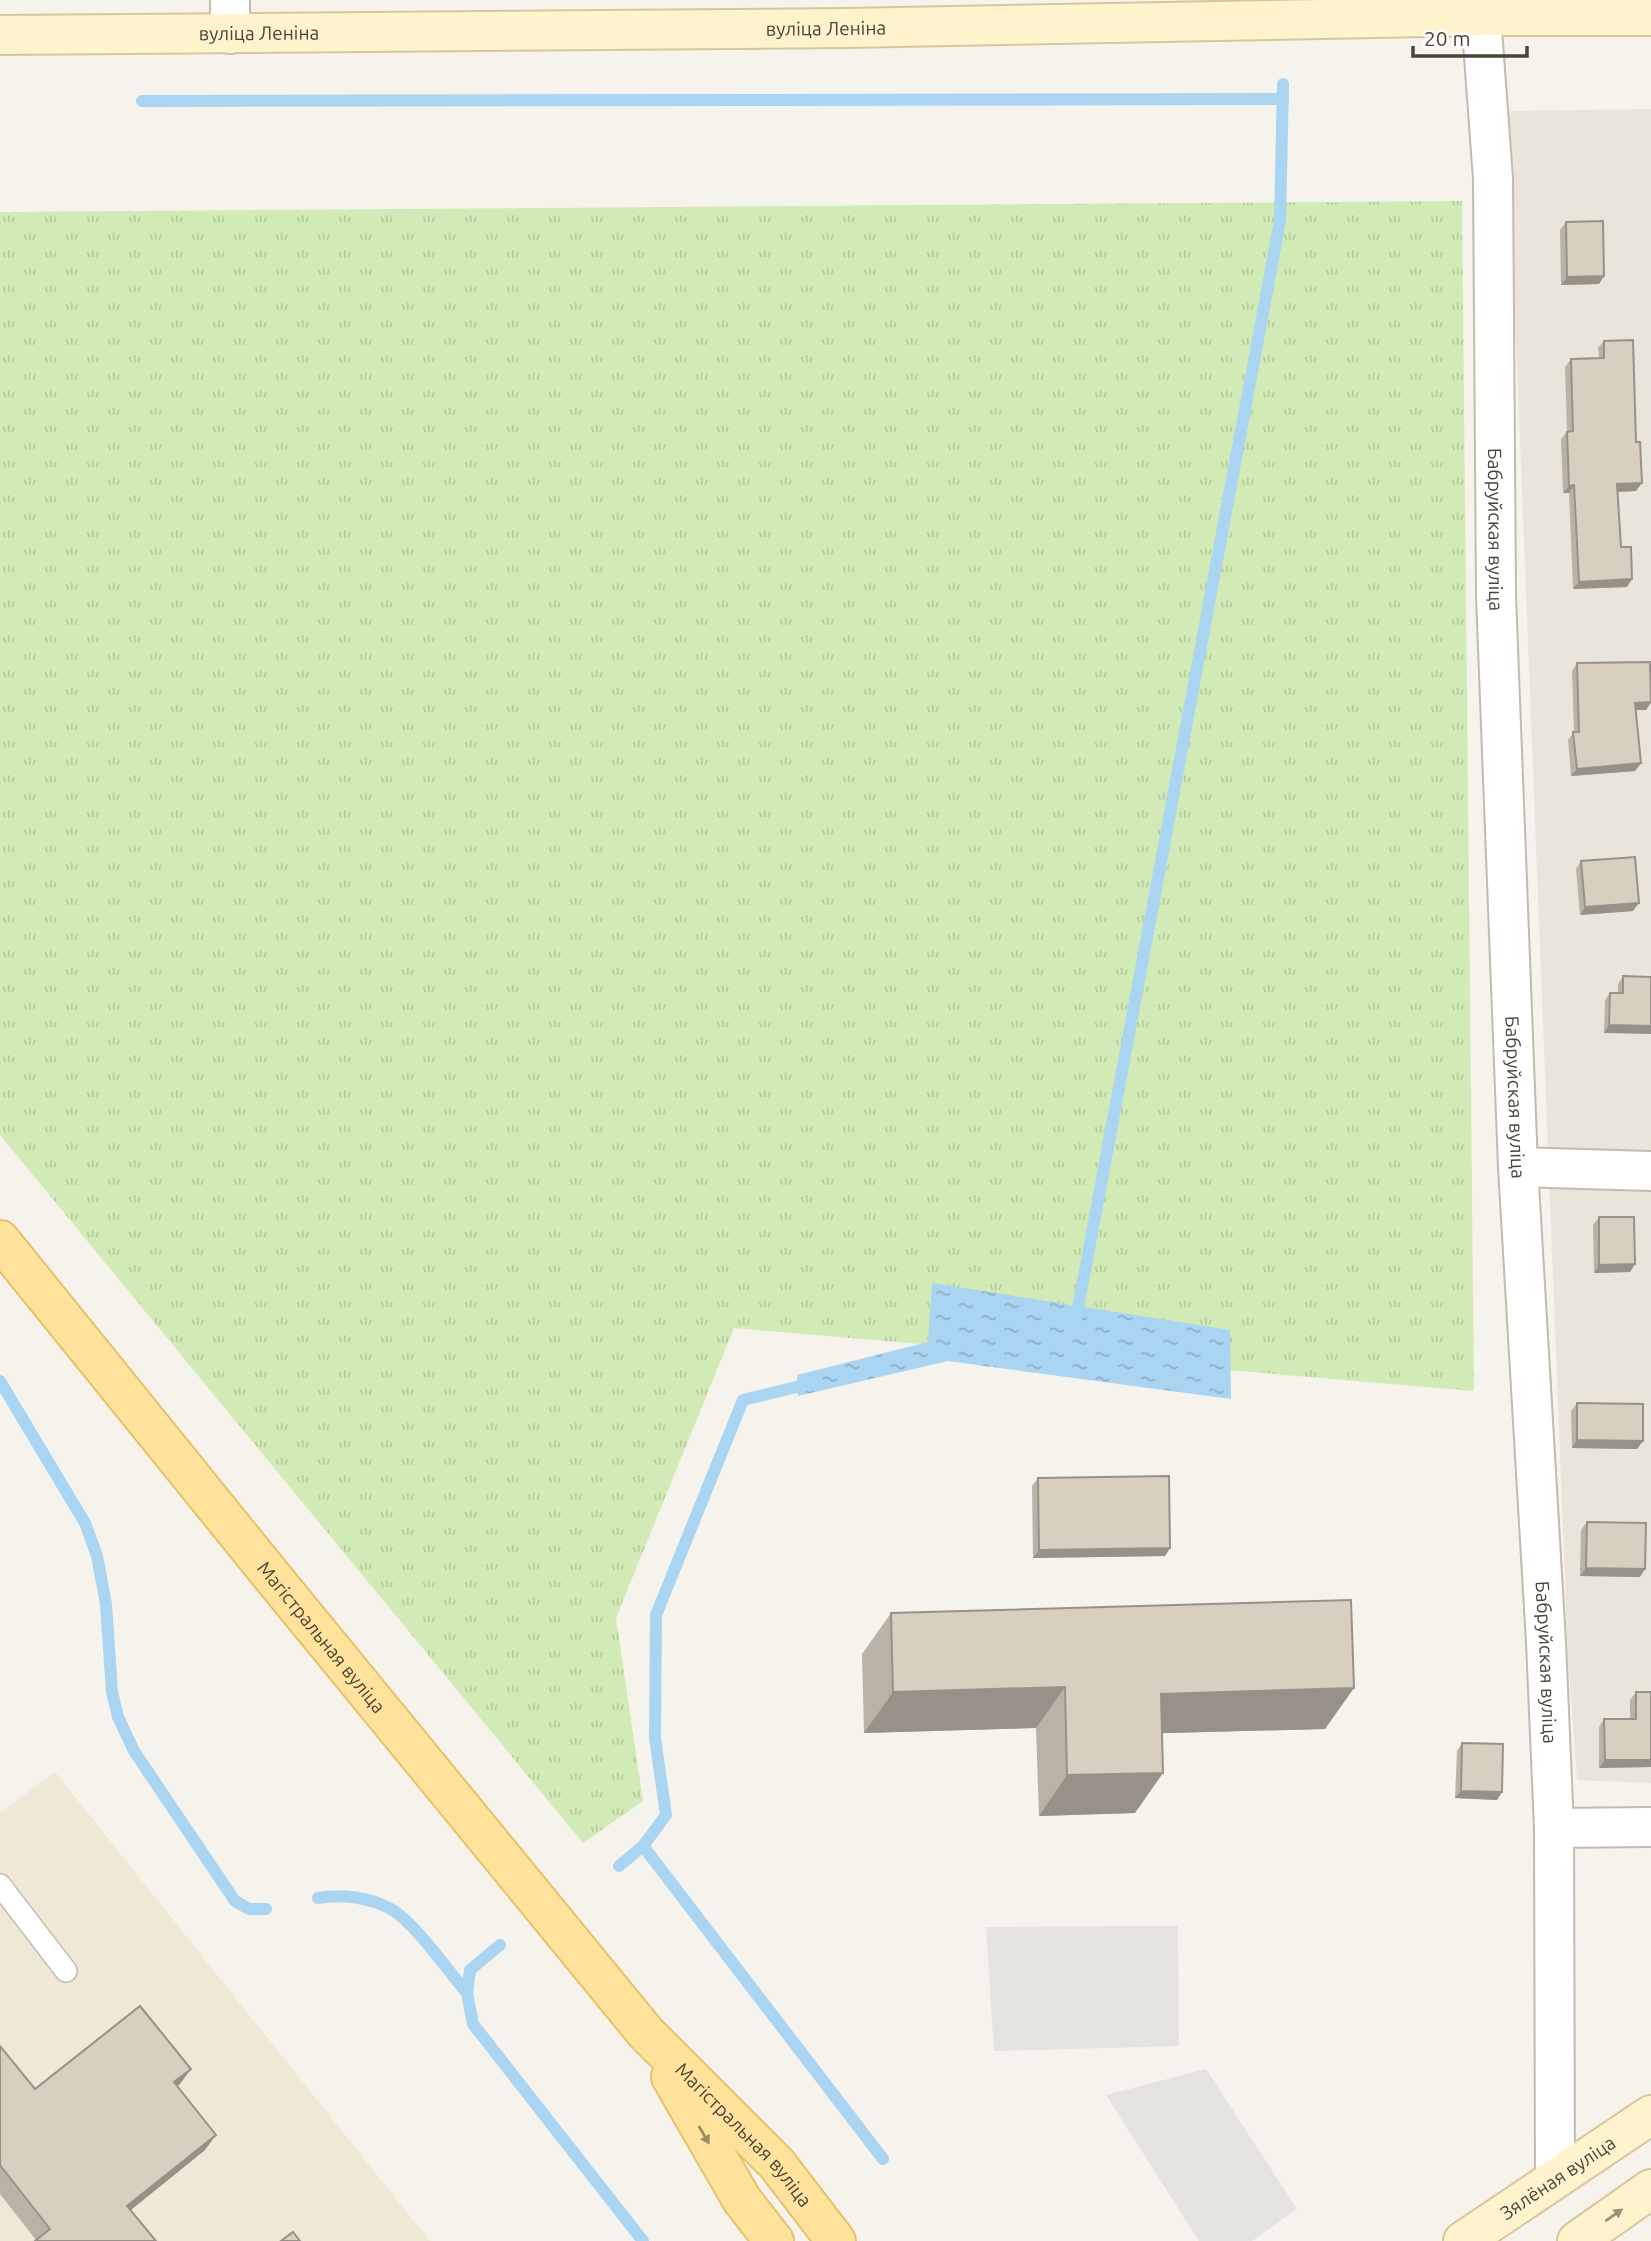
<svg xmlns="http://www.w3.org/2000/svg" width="1651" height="2241" font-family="Ubuntu,sans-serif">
	<defs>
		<pattern id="park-tufts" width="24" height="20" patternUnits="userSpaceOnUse" patternTransform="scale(1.75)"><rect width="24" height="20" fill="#d2eab5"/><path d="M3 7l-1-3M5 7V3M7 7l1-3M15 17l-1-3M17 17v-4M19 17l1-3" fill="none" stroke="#b6ca9c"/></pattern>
		<pattern id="water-ripples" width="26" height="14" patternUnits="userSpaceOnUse" patternTransform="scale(1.75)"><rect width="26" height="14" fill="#a9d4f2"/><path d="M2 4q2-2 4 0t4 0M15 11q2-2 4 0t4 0" fill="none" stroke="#8caec5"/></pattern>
	</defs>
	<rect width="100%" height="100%" fill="#f6f3ec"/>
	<!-- residential -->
	<polygon fill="#eae5da" points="1651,109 1651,1783 1577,1780 1568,1658 1507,111"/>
	<!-- education -->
	<polygon fill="#efe8d6" points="55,1772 430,2241 0,2241 0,1813"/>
	<!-- park -->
	<polygon fill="url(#park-tufts)" points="1462,201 1474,1391 734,1328 616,1618 643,1801 583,1843 0,1135 0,212"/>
	<!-- parking -->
	<g fill="#e5e3e0">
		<polygon points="1178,1926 1179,2046 994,2051 986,1927"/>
		<polygon points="1206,2069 1297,2209 1252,2241 1199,2241 1106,2095"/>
	</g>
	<!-- water -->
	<polygon fill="url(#water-ripples)" points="932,1283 1230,1330 1231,1399 948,1361 798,1396 797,1375 928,1342"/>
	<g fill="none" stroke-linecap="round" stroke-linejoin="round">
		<!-- stream -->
		<g stroke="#a9d4f2" stroke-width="12">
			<polyline points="142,101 1283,99"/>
			<polyline points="1072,1320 1076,1319 1280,221 1283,84"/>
			<polyline points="0,1381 85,1523 97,1556 106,1604 112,1692 118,1717 134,1751 235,1901 249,1909 266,1909"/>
			<polyline points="813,1383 743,1400 656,1615 655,1738 666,1815 643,1846 883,2159"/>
			<polyline points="619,1866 643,1846"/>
			<path d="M318 1898C342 1894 369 1897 391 1909 414 1922 449 1972 467 1993"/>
			<polyline points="500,1945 470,1970 467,1993 473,2024 643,2241"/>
		</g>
		<!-- lane casing -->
		<g stroke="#c2bbae" stroke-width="24">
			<polyline id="lane" points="0,1885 66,1971"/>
		</g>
		<!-- street casing -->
		<g stroke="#c2bbae" stroke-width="42">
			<g id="street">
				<polyline points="230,0 230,34"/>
				<path id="s1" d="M1481 16 1493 179 1496 596 1518 1167 1546 1642 1554 1828 1555 2177"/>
				<polyline points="1518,1167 1651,1171"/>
				<polyline points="1554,1828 1651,1827"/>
			</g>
		</g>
		<!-- secondary casing -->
		<g stroke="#d6c79b" stroke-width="42">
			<g id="secondary">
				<path id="s2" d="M0 35 847 28 1481 16H1651"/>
				<path id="s3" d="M1463 2241 1651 2115"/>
				<polyline points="1577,2241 1651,2189"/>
			</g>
		</g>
		<!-- primary casing -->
		<g stroke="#e6c16a" stroke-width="42">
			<g id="primary">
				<path id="s4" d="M0 1240 266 1569 646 2033 777 2164 836 2241"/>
				<polyline points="671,2077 742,2200 774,2241"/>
			</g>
		</g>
		<!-- lane -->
		<use href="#lane" stroke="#fff" stroke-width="21"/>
		<!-- street -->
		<use href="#street" stroke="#fff" stroke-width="38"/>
		<!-- secondary -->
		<use href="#secondary" stroke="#fff3cd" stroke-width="38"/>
		<!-- primary -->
		<use href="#primary" stroke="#ffe39c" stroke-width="38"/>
	</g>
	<!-- wall -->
	<g fill="#bab2a6">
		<polygon points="1566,222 1604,276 1599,284 1561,285 1560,230"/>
		<polygon points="1604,341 1636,491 1618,492 1621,547 1627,587 1573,589 1569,493 1563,493 1561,439 1567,432 1565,367 1571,359 1599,358 1598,348"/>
		<polygon points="1650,662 1651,703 1646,710 1636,710 1641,763 1635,771 1571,776 1568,740 1574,732 1572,671 1577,663"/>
		<polygon points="1581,861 1633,911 1580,915 1576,869"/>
		<polygon points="1623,976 1651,977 1604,1033 1605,1000 1610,993 1618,993 1618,984"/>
		<polygon points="1599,1217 1635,1264 1630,1272 1594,1273 1593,1225"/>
		<polygon points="1577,1403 1643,1441 1637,1449 1572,1448 1571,1411"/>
		<polygon points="1038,1478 1170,1548 1165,1556 1033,1558 1032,1486"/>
		<polygon points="1587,1522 1640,1577 1580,1576 1581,1530"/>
		<polygon points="891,1613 1325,1729 1162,1733 1135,1813 1039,1816 1036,1728 864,1733 862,1654"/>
		<polygon points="1636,1692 1651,1692 1651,1767 1599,1768 1599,1727 1604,1719 1630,1719 1630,1700"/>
		<polygon points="1462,1743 1502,1792 1497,1800 1455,1798 1457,1751"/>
		<polygon points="0,2046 35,2089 180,2084 177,2086 205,2150 131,2210 36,2240 0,2194"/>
	</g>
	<!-- shaded-wall -->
	<g fill="#979187">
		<polygon points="1604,276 1599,284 1561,285 1567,277"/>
		<polygon points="1642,483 1636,491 1612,492 1617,484"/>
		<polygon points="1574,485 1569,493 1563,493 1569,486"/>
		<polygon points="1632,579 1627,587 1573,589 1579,582"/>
		<polygon points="1651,702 1646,710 1630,710 1635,703"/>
		<polygon points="1641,763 1635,771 1571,776 1577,769"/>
		<polygon points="1639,903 1633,911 1580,915 1585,907"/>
		<polygon points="1609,1025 1651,1026 1651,1034 1604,1033"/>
		<polygon points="1635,1264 1630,1272 1594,1273 1599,1265"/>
		<polygon points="1577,1440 1643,1441 1637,1449 1572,1448"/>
		<polygon points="1170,1548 1165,1556 1033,1558 1039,1550"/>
		<polygon points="1586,1568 1645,1569 1640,1577 1580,1576"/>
		<polygon points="1065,1687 1036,1728 864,1733 893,1692"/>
		<polygon points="1354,1688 1325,1729 1132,1734 1161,1694"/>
		<polygon points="1605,1760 1651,1760 1651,1767 1599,1768"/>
		<polygon points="1163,1773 1135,1813 1039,1816 1067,1775"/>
		<polygon points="1461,1791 1502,1792 1497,1800 1455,1798"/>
		<polygon points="191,2069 180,2084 163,2097 174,2082"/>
		<polygon points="216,2135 205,2150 117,2221 127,2206"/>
	</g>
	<!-- building -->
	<g fill="#d8cfc1" stroke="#979187" stroke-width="2">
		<polygon points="1603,221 1604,276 1567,277 1566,222"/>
		<polygon points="1633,340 1636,442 1640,442 1642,483 1617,484 1621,547 1631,547 1632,579 1579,582 1574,485 1569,486 1567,432 1573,431 1571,359 1604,358 1604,341"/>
		<polygon points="1650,662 1651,702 1635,703 1641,763 1577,769 1573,732 1579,732 1577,663"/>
		<polygon points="1635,857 1639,903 1585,907 1581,861"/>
		<polygon points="1623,976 1651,977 1651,1026 1609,1025 1610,993 1623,993"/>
		<polygon points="1599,1217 1634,1217 1635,1264 1599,1265"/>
		<polygon points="1577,1403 1643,1404 1643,1441 1577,1440"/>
		<polygon points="1169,1476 1170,1548 1039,1550 1038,1478"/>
		<polygon points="1587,1522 1646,1523 1645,1569 1586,1568"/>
		<polygon points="1351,1600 1354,1688 1161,1694 1163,1773 1067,1775 1065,1687 893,1692 891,1613"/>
		<polygon points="1636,1692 1651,1692 1651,1760 1605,1760 1604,1719 1636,1719"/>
		<polygon points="1462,1743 1503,1744 1502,1792 1461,1791"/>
		<polygon points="140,2006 191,2069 174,2082 216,2135 127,2206 156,2241 35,2241 50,2229 0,2165 0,2046 35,2089"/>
		<polygon points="293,2232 300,2241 281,2241"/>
	</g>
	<!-- one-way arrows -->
	<defs><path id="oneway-solid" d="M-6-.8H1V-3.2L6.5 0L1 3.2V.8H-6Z" transform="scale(1.75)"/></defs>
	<use fill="#9c8c66" href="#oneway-solid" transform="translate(704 2135) rotate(60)"/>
	<use fill="#9c937c" href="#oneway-solid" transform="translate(1614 2215) rotate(-35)"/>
	<g text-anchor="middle" stroke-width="5" stroke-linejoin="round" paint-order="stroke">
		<!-- street labels -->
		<g font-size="19" fill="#4b4439" stroke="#fff">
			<text dy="7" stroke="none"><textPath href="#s2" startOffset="826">вуліца Леніна</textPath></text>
			<text dy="7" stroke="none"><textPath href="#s2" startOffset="259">вуліца Леніна</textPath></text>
			<text dy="7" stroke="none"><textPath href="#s1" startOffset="514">Бабруйская вуліца</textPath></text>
			<text dy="7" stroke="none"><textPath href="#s1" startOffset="1082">Бабруйская вуліца</textPath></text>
			<text dy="7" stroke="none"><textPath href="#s4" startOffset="511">Магістральная вуліца</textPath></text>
			<text dy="7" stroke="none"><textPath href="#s1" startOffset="1648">Бабруйская вуліца</textPath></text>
			<text dy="7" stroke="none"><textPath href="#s4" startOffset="1164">Магістральная вуліца</textPath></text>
			<text dy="7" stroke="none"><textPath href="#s3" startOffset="114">Зялёная вуліца</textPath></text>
		</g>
	</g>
	<!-- scale -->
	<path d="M1413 46v10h114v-10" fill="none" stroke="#4b4439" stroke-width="3.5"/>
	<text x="1424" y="46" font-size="21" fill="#4b4439" stroke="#ffffff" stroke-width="5" paint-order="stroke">20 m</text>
</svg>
